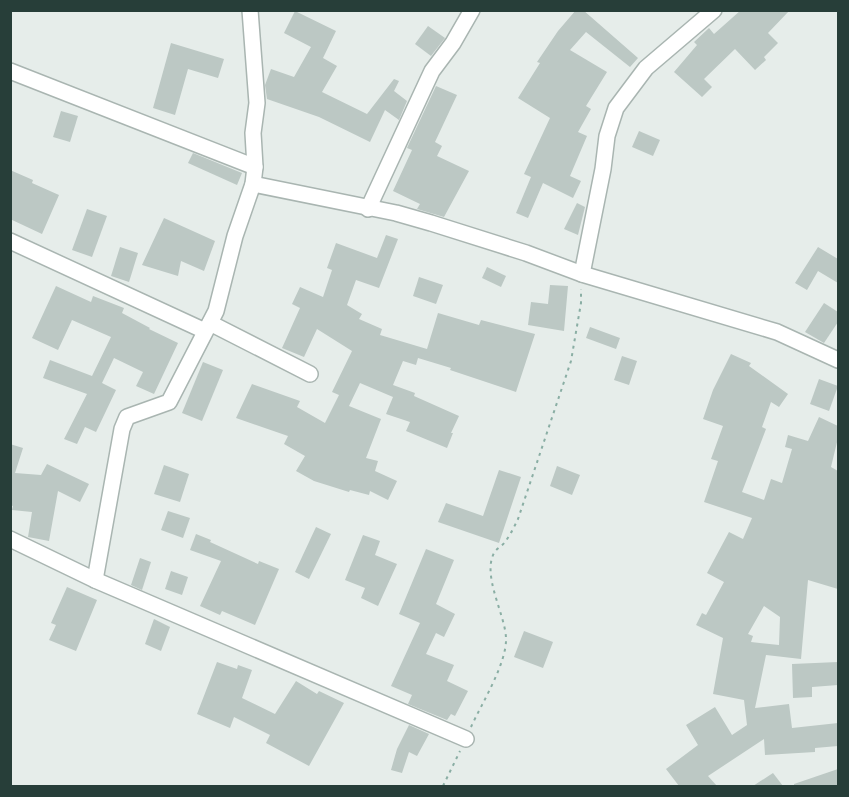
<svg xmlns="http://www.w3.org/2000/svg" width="849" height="797" font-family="'PT Sans',sans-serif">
	<rect width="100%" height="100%" fill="#e6edea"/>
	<!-- building -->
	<g fill="#bcc8c4" fill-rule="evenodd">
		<polygon points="576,10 583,10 638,58 630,67 586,32 570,50 607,72 586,106 591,109 578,132 587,136 570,176 581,181 573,198 543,183 528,218 516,213 531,177 524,174 550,118 518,98 540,63 537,62 558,31"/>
		<polygon points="741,10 790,10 768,33 778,43 764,57 766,60 755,70 735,49 704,79 712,87 702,97 674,72 697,45 694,42 709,28 714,34"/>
		<polygon points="295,11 336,31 323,58 337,66 322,92 367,114 394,79 399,81 394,91 407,101 399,120 385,110 370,142 319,117 267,99 265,85 271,69 294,77 311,47 284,33"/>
		<polygon points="428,26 445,38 431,56 415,44"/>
		<polygon points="171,43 224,59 218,78 188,69 175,115 153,108"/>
		<polygon points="436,86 457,95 435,142 442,146 437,156 469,171 444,217 417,209 420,204 393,191 412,150 407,148"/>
		<polygon points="61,111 78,116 70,142 53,137"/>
		<polygon points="639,131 660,140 653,156 632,147"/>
		<polygon points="193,153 242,173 237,185 188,163"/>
		<polygon points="10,170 33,180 32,183 59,195 42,234 10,219"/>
		<polygon points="577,203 585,207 578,235 564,229"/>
		<polygon points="87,209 107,216 92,257 72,250"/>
		<polygon points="164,218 215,241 204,271 181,261 178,276 142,265"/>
		<polygon points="386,235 398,239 379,288 356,280 347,305 362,314 359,319 382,329 380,335 427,349 438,313 479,325 481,320 535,334 516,392 450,370 451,368 418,358 416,365 403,361 393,385 415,393 414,396 459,416 451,433 453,433 447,448 406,431 410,422 386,414 393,397 360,383 349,406 381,419 366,458 378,461 375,471 397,481 388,500 370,491 369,495 350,490 349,492 314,481 296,471 305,456 284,444 288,436 236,418 252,384 300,401 297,407 325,423 339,395 332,392 352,351 317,329 304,357 282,348 300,308 292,304 300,287 323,297 332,270 327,268 336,243 377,258"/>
		<polygon points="120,247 138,253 129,282 111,276"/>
		<polygon points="818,247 838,259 838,283 818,271 807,290 795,283"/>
		<polygon points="487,267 506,276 501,287 482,278"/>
		<polygon points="419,277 443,285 436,304 413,296"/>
		<polygon points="550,285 568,286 564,331 528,325 531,302 548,304"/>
		<polygon points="56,286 91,302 93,296 124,308 122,313 150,328 149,329 178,343 154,394 136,386 143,372 114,358 102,383 116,390 96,432 85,427 77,444 64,439 87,394 43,378 50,360 92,376 111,337 72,320 58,350 32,338"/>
		<polygon points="824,303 838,312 838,322 824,343 805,332"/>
		<polygon points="590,327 620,338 616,349 586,338"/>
		<path d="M731 354 751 363 749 366 788 394 779 407 771 402 762 427 766 429 742 492 764 500 771 479 782 483 792 449 785 447 788 435 808 441 819 417 838 426V438L831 467 838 471V589L808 580 801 659 766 655 755 708 789 704 792 728 838 723V746L815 748V752L765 755 764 739 708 776 717 786H679L666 769 698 745 686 725 715 707 732 735 747 725 744 700 713 694 723 638 696 625 702 613 706 615 724 582 707 573 729 532 743 539 752 518 704 502 718 461 711 459 723 426 703 419 713 390ZM764 606 780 617 779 645 751 642 753 636 748 634Z"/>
		<polygon points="622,356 637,361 629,385 614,380"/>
		<polygon points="203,362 223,370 202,421 182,413"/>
		<polygon points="819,379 838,386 829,411 810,404"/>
		<polygon points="10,444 23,448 15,473 41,475 47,464 89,484 80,502 58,491 49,541 28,537 32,512 12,510 13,506 10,505"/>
		<polygon points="164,465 189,474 180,502 154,494"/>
		<polygon points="557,466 580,475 572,495 550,486"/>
		<polygon points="499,470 521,477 499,543 438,522 446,503 483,516"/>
		<polygon points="168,511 190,518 183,538 161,530"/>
		<polygon points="316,527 331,534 309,579 295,572"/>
		<polygon points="196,534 211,540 210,542 258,564 259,561 279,569 255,625 222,611 220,615 200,606 221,561 190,550"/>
		<polygon points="363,535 380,541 375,555 397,564 378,606 361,598 365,588 345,580"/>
		<polygon points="426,549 454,560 436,604 455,614 444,637 436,633 426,654 454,665 447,681 468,691 455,716 451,714 447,720 408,704 412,695 391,686 420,623 399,614"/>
		<polygon points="140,558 151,562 142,590 131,585"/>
		<polygon points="171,571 188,577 182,595 165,589"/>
		<polygon points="67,587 97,600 76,651 49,640 56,625 51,623"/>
		<polygon points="154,619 170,627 161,651 145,644"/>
		<polygon points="524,631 553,642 543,668 514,657"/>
		<polygon points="217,662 237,669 238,665 252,670 242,698 275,714 296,681 317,694 319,691 344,703 309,766 266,743 270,735 234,717 230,728 197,714"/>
		<polygon points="838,662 838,685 812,687 812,697 793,698 792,664"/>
		<polygon points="409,725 429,734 417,756 409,752 402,773 391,770 397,749"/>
		<polygon points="838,769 838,786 794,786 794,784"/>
		<polygon points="773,773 783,786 753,786"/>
	</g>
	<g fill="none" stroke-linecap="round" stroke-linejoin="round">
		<!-- minor casing -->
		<g stroke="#a9b5b1" stroke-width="18">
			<g id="minor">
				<polyline points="10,71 255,167"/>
				<polyline points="253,184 396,213 431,223 526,253 582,274 777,332 838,360"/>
				<polyline points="368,209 432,71 453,43 472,10"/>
				<polyline points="10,241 205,331"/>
				<polyline points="582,274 603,169 607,136 616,108 646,68 714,10"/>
				<polyline points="210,323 310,374"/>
				<polyline points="10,539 95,580 466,739"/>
				<polyline points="95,580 122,429 127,417 169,402 216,311 235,236 253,184 255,167 253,133 257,103 250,10"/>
			</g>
		</g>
		<!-- path -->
		<g stroke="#8aaea4" stroke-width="2" stroke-dasharray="3 4.5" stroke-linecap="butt">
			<path d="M471 727C482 703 507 663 506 638 505 614 482 576 494 553 496 549 502 546 504 543 510 536 514 527 518 519L571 361 581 303V289"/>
			<polyline points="443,786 460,751"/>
		</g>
		<!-- minor -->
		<use href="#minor" stroke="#fff" stroke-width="15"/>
	</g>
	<!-- border -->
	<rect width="849" height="797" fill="none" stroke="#273e39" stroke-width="24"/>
</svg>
